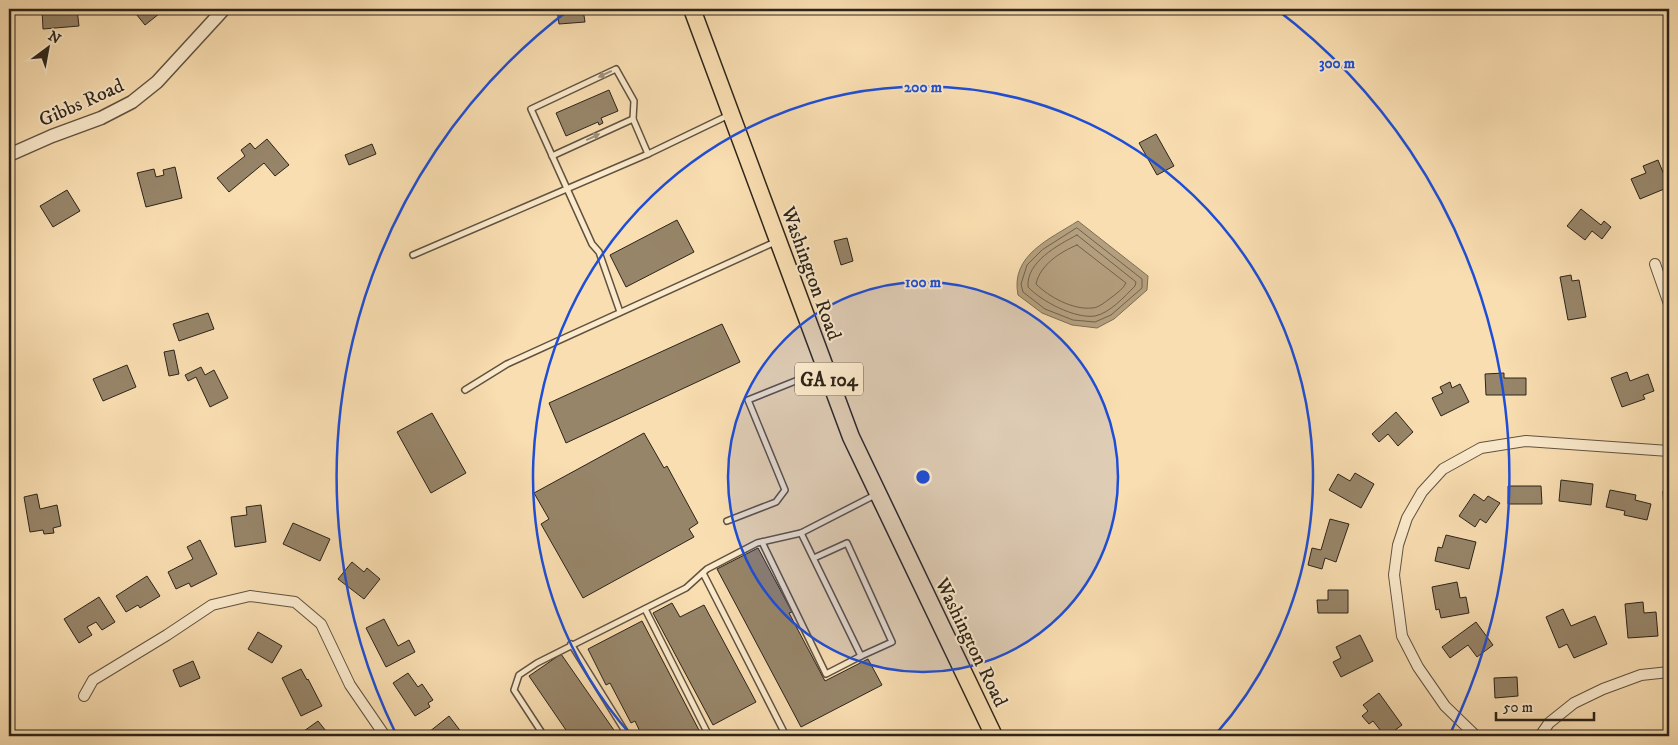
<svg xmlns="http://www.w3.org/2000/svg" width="1678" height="745" font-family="'IM FELL DW Pica',serif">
	<rect width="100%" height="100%" fill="#f9deb1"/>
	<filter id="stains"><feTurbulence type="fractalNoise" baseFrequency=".004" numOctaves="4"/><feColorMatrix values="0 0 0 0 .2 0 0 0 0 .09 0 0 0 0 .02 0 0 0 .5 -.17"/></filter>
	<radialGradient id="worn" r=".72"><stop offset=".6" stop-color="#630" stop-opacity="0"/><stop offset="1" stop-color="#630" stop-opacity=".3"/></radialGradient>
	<!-- water -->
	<path fill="#b49f7e" stroke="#7e6e56" d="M1078 221 1148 276 1147 290 1114 319 1097 328 1072 325 1042 313 1018 295C1010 255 1050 239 1078 221Z"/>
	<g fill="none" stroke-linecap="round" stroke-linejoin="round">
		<!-- shore -->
		<g stroke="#70624c" stroke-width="1">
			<polygon points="1077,228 1142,279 1142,288 1111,315 1095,322 1073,320 1045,309 1023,292 1021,284 1027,265 1042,250"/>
			<path d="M1077 235 1136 282 1135 286C1125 296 1110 313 1095 316 1075 319 1041 301 1028 287 1026 262 1058 245 1077 235Z"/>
			<path d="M1077 245 1126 283C1123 289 1117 293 1112 297 1106 301 1099 308 1092 308 1073 310 1049 297 1036 284 1040 265 1060 252 1077 245Z"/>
		</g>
	</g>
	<!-- building -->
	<g fill="#978569" stroke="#2d241a">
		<polygon points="42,9 77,9 79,26 43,29"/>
		<polygon points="132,9 163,9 164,10 145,25"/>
		<polygon points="557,9 583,9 585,22 559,24"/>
		<polygon points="609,90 618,111 601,118 603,123 599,125 598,122 566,136 556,113"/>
		<polygon points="1156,134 1174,166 1157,175 1139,143"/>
		<polygon points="267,139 289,165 275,176 264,163 229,192 217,178 245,156 241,150 250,143 255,149"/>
		<polygon points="372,144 376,154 349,165 345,155"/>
		<polygon points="1658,160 1669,187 1640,199 1631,179 1646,173 1643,166"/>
		<polygon points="175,167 182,198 146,207 137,173 154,169 156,177 164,175 163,170"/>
		<polygon points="67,190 80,211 53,227 40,206"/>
		<polygon points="1581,209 1601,225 1604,221 1611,227 1602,239 1592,231 1585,240 1567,226"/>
		<polygon points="677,220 694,252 626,287 610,255"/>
		<polygon points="847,238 853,261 841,265 834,241"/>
		<polygon points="1571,275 1572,281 1579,280 1586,317 1568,320 1560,277"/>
		<polygon points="208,313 214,329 179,341 173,324"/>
		<polygon points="722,324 740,362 566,443 549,403"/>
		<polygon points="174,350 179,374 169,376 164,352"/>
		<polygon points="127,365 136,387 103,401 93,379"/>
		<polygon points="201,367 205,375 214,370 228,398 210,407 196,377 188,381 185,375"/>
		<polygon points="1627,372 1630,381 1648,374 1654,391 1643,395 1645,399 1622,407 1611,378"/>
		<polygon points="1504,373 1504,378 1526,378 1526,395 1486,395 1485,374"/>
		<polygon points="1450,382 1452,388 1460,384 1469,402 1441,416 1432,398 1443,393 1440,387"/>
		<polygon points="1396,412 1413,432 1398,446 1388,434 1379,442 1372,434"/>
		<polygon points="432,413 466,473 431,493 397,432"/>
		<polygon points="644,433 664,468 667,466 698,523 689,529 694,537 583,598 541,524 549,519 534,493"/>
		<polygon points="1355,473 1374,484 1361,508 1329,490 1338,474 1350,481"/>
		<polygon points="1561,480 1593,484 1591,505 1559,501"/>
		<polygon points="1508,486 1541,486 1542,504 1508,504"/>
		<polygon points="1610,490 1636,495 1635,500 1651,504 1647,520 1624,515 1625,511 1606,507"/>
		<polygon points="1669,490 1669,513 1664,513 1663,491"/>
		<polygon points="37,494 40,509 57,505 61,526 53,528 54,533 44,534 43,530 30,532 24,497"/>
		<polygon points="1474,494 1484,501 1488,496 1500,503 1486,523 1480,519 1475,527 1459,516"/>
		<polygon points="261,505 266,542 235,547 231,517 247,515 246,507"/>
		<polygon points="1330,519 1349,524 1336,562 1325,558 1322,569 1308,565 1312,548 1321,550"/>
		<polygon points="293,523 330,539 320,561 283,544"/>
		<polygon points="1446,535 1476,542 1469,569 1435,561 1438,547 1442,548"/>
		<polygon points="200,540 217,574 191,587 189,583 176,589 168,572 193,559 187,547"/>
		<polygon points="758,548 792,612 789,613 825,681 868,659 882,685 801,727 717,569"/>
		<polygon points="352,562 364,572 367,568 380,579 364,599 338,579"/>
		<polygon points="147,576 160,596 140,608 138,605 126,612 116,596"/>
		<polygon points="1457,582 1460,598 1466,597 1469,613 1441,618 1439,609 1436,610 1432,587"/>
		<polygon points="1328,590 1348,590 1348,613 1318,613 1317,600 1328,600"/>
		<polygon points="99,597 115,622 102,630 96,622 87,627 92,635 79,643 64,619"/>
		<polygon points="1643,602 1644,613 1656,612 1658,636 1628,638 1625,604"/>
		<polygon points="672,603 680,617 704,605 756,702 713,725 653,613"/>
		<polygon points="1563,609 1571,626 1595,616 1607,644 1574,658 1567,644 1559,648 1546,617"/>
		<polygon points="384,619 398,646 409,640 415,652 386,667 366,628"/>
		<polygon points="642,621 702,736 642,736 635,721 631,723 610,683 606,685 588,649"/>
		<polygon points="1476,622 1493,645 1477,657 1468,645 1450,658 1442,647"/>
		<polygon points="258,632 282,646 272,663 248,649"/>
		<polygon points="1360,635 1373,661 1341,677 1333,662 1341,658 1336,647"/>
		<polygon points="561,654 618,736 570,736 529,676"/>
		<polygon points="193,661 200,678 180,687 173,670"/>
		<polygon points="301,669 307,680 308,679 322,706 301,716 282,678"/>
		<polygon points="408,673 418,687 422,684 433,700 428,703 430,707 415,716 393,683"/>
		<polygon points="1517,677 1518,696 1495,698 1494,678"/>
		<polygon points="1379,693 1402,725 1387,736 1385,736 1373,721 1369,724 1362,716 1368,711 1363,705"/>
		<polygon points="449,716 462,733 458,736 424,736"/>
		<polygon points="318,721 330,736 307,736 304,731"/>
	</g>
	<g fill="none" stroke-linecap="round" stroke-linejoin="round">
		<!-- service casing -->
		<g stroke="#605240" stroke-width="8">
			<g id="service">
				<polyline points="552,156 633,119"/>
				<polyline points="413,255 648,154 729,115"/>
				<polyline points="620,312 599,252 592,244 531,109 616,69 634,101 633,119 648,154"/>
				<polyline points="465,390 507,364 775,242"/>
				<polyline points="727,521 776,502 785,490 748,400 823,370"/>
				<polyline points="801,533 861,656 892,642 847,543 814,558"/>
				<polyline points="762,542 826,674 861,656"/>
				<polyline points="703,573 784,732"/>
				<polyline points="645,609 709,736"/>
				<polyline points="571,644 628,736"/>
				<polyline points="544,736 514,690 519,675 537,663 686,588 707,569 757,543 801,533 877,494"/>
			</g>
		</g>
		<!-- minor casing -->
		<g stroke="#605240" stroke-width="12">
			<g id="minor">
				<polyline points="1655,264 1669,304"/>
				<polyline points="84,696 93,680 167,635 212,605 250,596 295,602 321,624 350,685 385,736"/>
				<polyline points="1476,736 1445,706 1418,667 1402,636 1394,575 1398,545 1407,518 1422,492 1443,469 1481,448 1526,441 1669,451"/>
				<polyline points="1540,736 1549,723 1574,703 1603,689 1641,675 1669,672"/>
			</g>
		</g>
		<!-- tertiary casing -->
		<g stroke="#605240" stroke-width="15">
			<polyline id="tertiary" points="9,155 52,136 101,118 132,102 157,82 224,9"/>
		</g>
		<!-- primary casing -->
		<g stroke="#2d241a" stroke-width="19">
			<polyline id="primary" points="692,9 851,437 994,736"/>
		</g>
		<!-- service -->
		<use href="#service" stroke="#fbeacc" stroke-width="5"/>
		<!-- minor -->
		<use href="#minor" stroke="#fbeacc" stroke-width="10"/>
		<!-- tertiary -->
		<use href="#tertiary" stroke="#fbeacc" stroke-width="12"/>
		<!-- primary -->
		<use href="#primary" stroke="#f9deb1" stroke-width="16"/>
	</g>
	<!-- one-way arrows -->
	<defs><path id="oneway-solid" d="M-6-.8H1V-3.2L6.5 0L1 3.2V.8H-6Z" transform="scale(1.25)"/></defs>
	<g fill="#9e917c">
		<use href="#oneway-solid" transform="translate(605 74) rotate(155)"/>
		<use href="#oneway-solid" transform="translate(593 137) rotate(-25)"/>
	</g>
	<!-- distance rings -->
	<circle cx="923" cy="477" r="195" fill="#1d4ed8" fill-opacity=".12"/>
	<g fill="none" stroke="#1d4ed8" stroke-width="2.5">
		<circle cx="923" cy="477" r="195"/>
		<path d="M631 735A390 390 0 1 1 1215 735"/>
		<path d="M396 734A586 586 0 0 1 570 9M1276 9A586 586 0 0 1 1450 734"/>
	</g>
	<g text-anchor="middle" stroke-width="4" stroke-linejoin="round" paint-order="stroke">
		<!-- shield labels -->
		<rect fill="#fbeacc" stroke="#6b5f4f" stroke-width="1" x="795" y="362.5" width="68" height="33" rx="4"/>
		<g font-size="19" font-weight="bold" fill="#2d241a">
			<text x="829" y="386">GA 104</text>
		</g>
		<!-- street labels -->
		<g font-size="20" fill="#2d241a" stroke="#fbeacc">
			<text transform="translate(81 102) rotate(-24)" y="7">Gibbs Road</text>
			<text transform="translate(812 273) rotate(70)" y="7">Washington Road</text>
			<text transform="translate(972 642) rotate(64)" y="7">Washington Road</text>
		</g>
	</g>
	<circle cx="923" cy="477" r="8" fill="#1d4ed8" stroke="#fbeacc" stroke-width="2.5"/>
	<g font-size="15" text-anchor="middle" font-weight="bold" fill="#1d4ed8" stroke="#fbeacc" stroke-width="4" stroke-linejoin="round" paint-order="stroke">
		<text x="1337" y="68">300 m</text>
		<text x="923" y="92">200 m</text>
		<text x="923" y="287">100 m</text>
	</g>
	<!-- margin -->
	<rect width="1678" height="745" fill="none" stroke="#f9deb1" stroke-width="30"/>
	<rect x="10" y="10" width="1658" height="725" fill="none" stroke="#2d241a" stroke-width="2.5"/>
	<rect x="15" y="15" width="1648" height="715" fill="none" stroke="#2d241a"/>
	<!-- north arrow -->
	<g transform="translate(48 48) rotate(32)" stroke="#fbeacc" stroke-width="4" paint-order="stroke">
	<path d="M0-4L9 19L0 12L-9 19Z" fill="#2d241a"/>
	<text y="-8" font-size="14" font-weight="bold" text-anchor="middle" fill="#2d241a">N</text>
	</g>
	<!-- scale -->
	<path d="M1496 712v8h98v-8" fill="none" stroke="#2d241a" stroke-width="2.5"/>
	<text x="1503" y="712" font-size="15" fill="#2d241a" stroke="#fbeacc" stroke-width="4" paint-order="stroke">50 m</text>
	<rect width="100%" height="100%" filter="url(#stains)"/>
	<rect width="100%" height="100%" fill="url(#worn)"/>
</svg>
